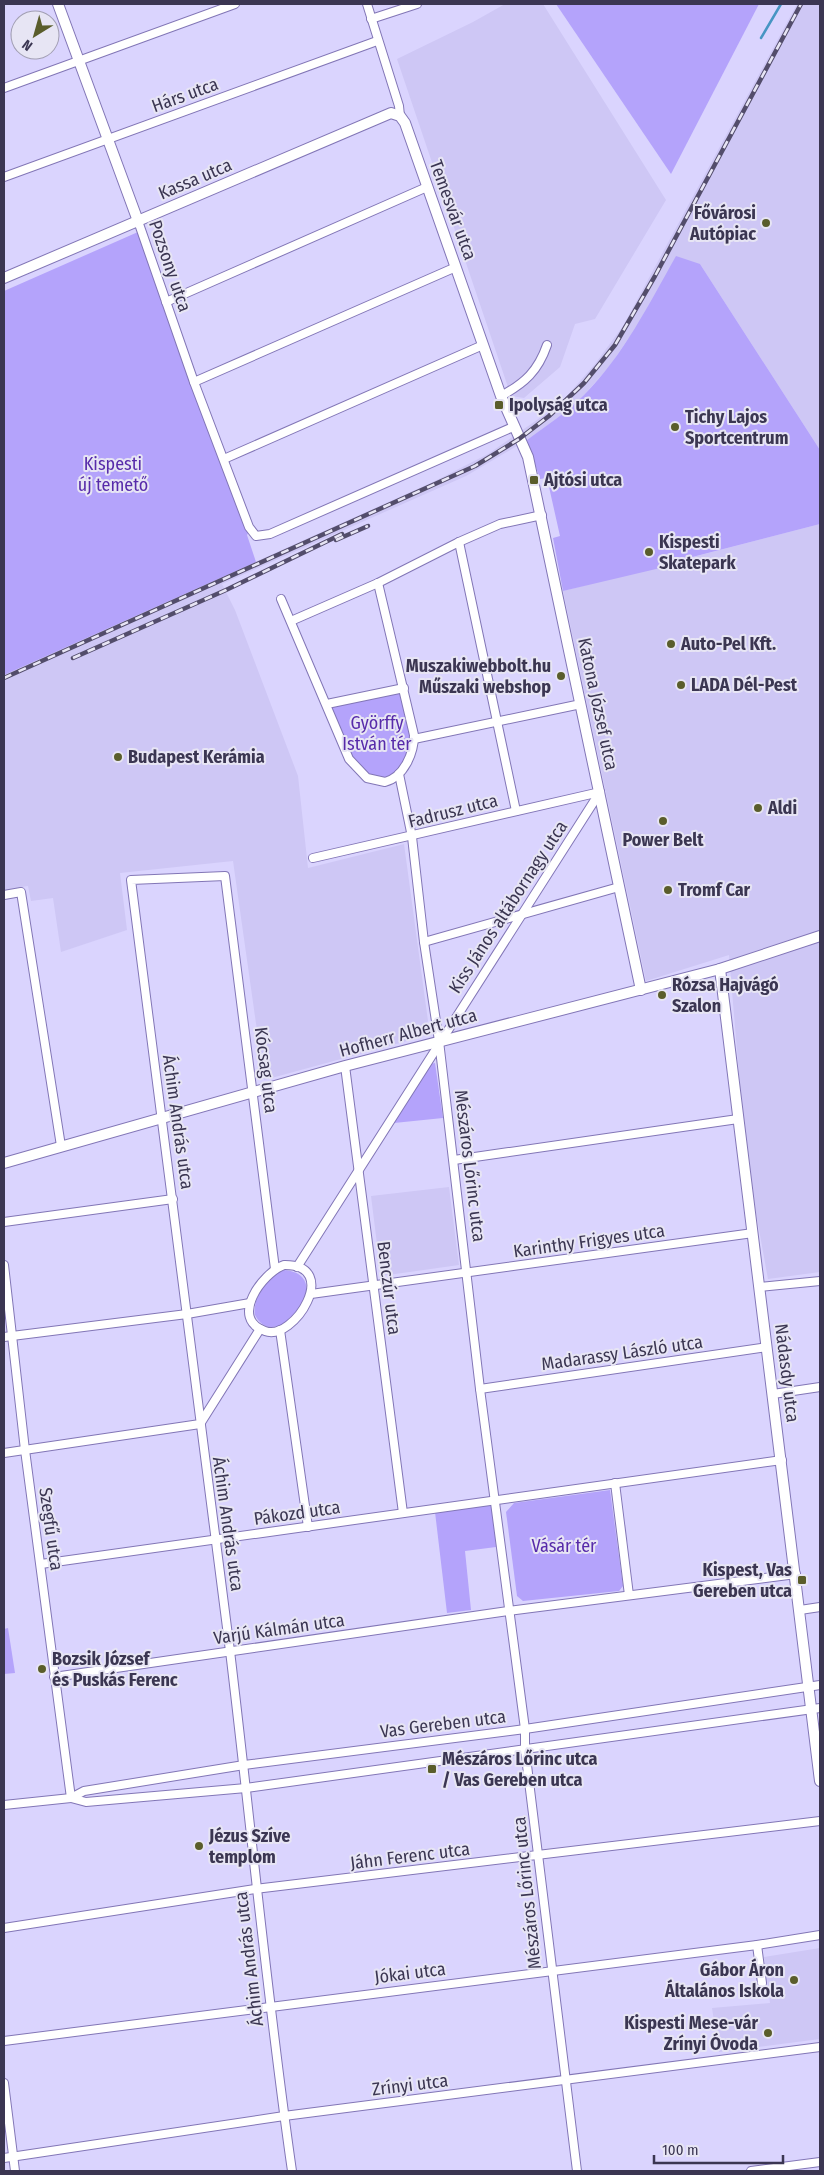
<svg xmlns="http://www.w3.org/2000/svg" width="824" height="2175" font-family="'Fira Sans Condensed',sans-serif">
	<rect width="100%" height="100%" fill="#dad4fe"/>
	<!-- built -->
	<g fill="#cec7f5">
		<polygon points="505,4 543,4 666,200 595,319 575,324 560,367 524,398 511,396 397,59 473,22"/>
		<polygon points="797,4 820,4 820,450 700,264 628,339 609,367 583,396 563,414 527,440 466,476 222,584 235,610 298,776 308,868 404,844 428,1021 418,1038 264,1080 233,861 120,873 127,930 61,952 53,898 31,901 28,886 4,890 4,675 433,482 488,454 547,413 566,397 595,364 623,326"/>
		<polygon points="820,524 820,1272 768,1279 746,1158 729,955 646,981 563,591"/>
		<polygon points="449,1187 459,1265 381,1276 371,1196"/>
		<polygon points="820,1948 820,2039 719,2052 712,2008 770,2003 764,1957"/>
	</g>
	<!-- green -->
	<g fill="#b4a3fb">
		<polygon points="556,4 759,4 671,174"/>
		<polygon points="138,232 251,528 247,535 256,562 4,675 4,291"/>
		<path d="M676 256 700 264 820 450V524L673 562V565L563 591 553 538 560 536 547 478 540 479 527 440C546 426 566 413 584 395 623 356 649 304 676 256Z"/>
		<polygon points="404,688 413,730 405,767 385,782 357,769 327,704"/>
		<polygon points="435,1063 443,1118 394,1123 430,1064"/>
		<path d="M284 1270C340 1275 276 1357 255 1315 252 1298 268 1275 284 1270Z"/>
		<polygon points="610,1490 623,1586 619,1591 523,1601 517,1596 506,1512 514,1503"/>
		<polygon points="492,1505 496,1547 465,1551 471,1610 447,1613 435,1512"/>
		<polygon points="8,1628 15,1673 4,1674 4,1629"/>
	</g>
	<g fill="none" stroke-linecap="round" stroke-linejoin="round">
		<!-- stream -->
		<polyline stroke="#4795c3" stroke-width="2.5" points="761,38 781,4"/>
		<!-- minor casing -->
		<g stroke="#8276b6" stroke-width="10">
			<g id="minor">
				<polyline points="367,4 399,106 400,116"/>
				<polyline points="371,19 417,4"/>
				<polyline points="4,88 235,4"/>
				<polyline points="4,177 377,41"/>
				<polyline points="138,221 194,382 249,527 256,536 270,534 513,427"/>
				<polyline points="166,302 427,187"/>
				<polyline points="194,382 456,267"/>
				<path d="M501 396C525 383 538 371 547 345"/>
				<polyline points="224,459 483,345"/>
				<polyline points="459,542 516,811"/>
				<path d="M281 599 349 759 367 778 385 782C404 777 414 753 414 735L378 583"/>
				<polyline points="291,621 378,583 459,542 500,524 542,515"/>
				<polyline points="327,704 404,688"/>
				<polyline points="414,739 581,704"/>
				<polyline points="399,774 412,837 424,942 439,1041 480,1389 525,1729 525,1749 577,2171"/>
				<polyline points="313,858 600,792"/>
				<polyline points="4,895 21,892 61,1146"/>
				<polyline points="424,942 619,887"/>
				<polyline points="345,1066 403,1513"/>
				<polyline points="454,1160 738,1119"/>
				<polyline points="4,1222 173,1199"/>
				<polyline points="4,1265 25,1450 71,1798"/>
				<path d="M284 1265C342 1264 294 1342 265 1331 229 1319 262 1273 284 1265Z"/>
				<polyline points="297,1267 600,792"/>
				<path d="M275 1269 225 876 131 880 230 1651C251 1825 267 1998 292 2171"/>
				<polyline points="760,1287 820,1281"/>
				<polyline points="311,1294 753,1233"/>
				<polyline points="280,1330 308,1527"/>
				<polyline points="4,1337 187,1314 250,1303"/>
				<polyline points="480,1389 767,1347"/>
				<polyline points="773,1394 820,1387"/>
				<polyline points="4,1453 200,1424 260,1329"/>
				<polyline points="615,1483 629,1595"/>
				<polyline points="41,1564 782,1460"/>
				<polyline points="800,1610 820,1607"/>
				<polyline points="54,1677 508,1611 796,1574"/>
				<polyline points="71,1798 86,1802 246,1788 820,1708"/>
				<polyline points="4,1805 71,1798 84,1791 244,1765 525,1729 820,1685"/>
				<polyline points="4,1928 255,1889 820,1821"/>
				<polyline points="757,1945 762,1983"/>
				<polyline points="4,2041 757,1945 820,1935"/>
				<polyline points="4,2083 15,2171"/>
				<polyline points="4,2158 284,2116 820,2047"/>
				<polyline points="751,2171 820,2162"/>
			</g>
		</g>
		<!-- tertiary casing -->
		<g stroke="#8276b6" stroke-width="12">
			<g id="tertiary">
				<polyline points="58,4 138,221"/>
				<polyline points="4,278 391,113 400,116 405,123 501,396 528,457 641,990"/>
				<polyline points="720,969 820,1781"/>
				<polyline points="4,1163 345,1066 720,969 820,936"/>
			</g>
		</g>
		<!-- minor -->
		<use href="#minor" stroke="#fff" stroke-width="8"/>
		<!-- tertiary -->
		<use href="#tertiary" stroke="#fff" stroke-width="10"/>
		<!-- rail casing -->
		<g stroke="#534d6b" stroke-width="4.5">
			<g id="rail">
				<polyline points="336,540 368,526"/>
				<polyline points="73,658 226,590 342,534"/>
				<polyline points="4,678 475,466 519,439 549,416 584,383 615,345 655,276 801,4"/>
			</g>
		</g>
		<!-- rail -->
		<use href="#rail" stroke="#e7e5f4" stroke-width="2.5" stroke-dasharray="8" stroke-linecap="butt"/>
	</g>
	<!-- markers -->
	<g fill="#5a5d2b" stroke="#e7e5f4" stroke-width="2">
		<circle cx="766" cy="223" r="5"/>
		<rect x="494" y="400" width="10" height="10" rx="2.5"/>
		<circle cx="675" cy="427" r="5"/>
		<rect x="529" y="475" width="10" height="10" rx="2.5"/>
		<circle cx="649" cy="552" r="5"/>
		<circle cx="671" cy="644" r="5"/>
		<circle cx="561" cy="676" r="5"/>
		<circle cx="681" cy="685" r="5"/>
		<circle cx="118" cy="757" r="5"/>
		<circle cx="758" cy="808" r="5"/>
		<circle cx="663" cy="821" r="5"/>
		<circle cx="668" cy="890" r="5"/>
		<circle cx="662" cy="995" r="5"/>
		<rect x="797" y="1575" width="10" height="10" rx="2.5"/>
		<circle cx="42" cy="1669" r="5"/>
		<rect x="427" y="1764" width="10" height="10" rx="2.5"/>
		<circle cx="199" cy="1846" r="5"/>
		<circle cx="794" cy="1980" r="5"/>
		<circle cx="768" cy="2033" r="5"/>
	</g>
	<g text-anchor="middle" stroke-width="4" stroke-linejoin="round" paint-order="stroke">
		<!-- street labels -->
		<g font-size="18" fill="#3b3652" stroke="#e7e5f4">
			<text transform="translate(185 95) rotate(-20)" y="6">Hárs utca</text>
			<text transform="translate(195 179) rotate(-23)" y="6">Kassa utca</text>
			<text transform="translate(453 210) rotate(70)" y="6">Temesvár utca</text>
			<text transform="translate(170 266) rotate(71)" y="6">Pozsony utca</text>
			<text transform="translate(598 704) rotate(78)" y="6">Katona József utca</text>
			<text transform="translate(453 811) rotate(-14)" y="6">Fadrusz utca</text>
			<text transform="translate(508 907) rotate(-57)" y="6">Kiss János altábornagy utca</text>
			<text transform="translate(408 1033) rotate(-15)" y="6">Hofherr Albert utca</text>
			<text transform="translate(266 1070) rotate(83)" y="6">Kócsag utca</text>
			<text transform="translate(178 1122) rotate(82)" y="6">Áchim András utca</text>
			<text transform="translate(470 1166) rotate(83)" y="6">Mészáros Lőrinc utca</text>
			<text transform="translate(589 1241) rotate(-8)" y="6">Karinthy Frigyes utca</text>
			<text transform="translate(389 1288) rotate(83)" y="6">Benczúr utca</text>
			<text transform="translate(622 1353) rotate(-8)" y="6">Madarassy László utca</text>
			<text transform="translate(787 1373) rotate(83)" y="6">Nádasdy utca</text>
			<text transform="translate(297 1513) rotate(-8)" y="6">Pákozd utca</text>
			<text transform="translate(228 1524) rotate(82)" y="6">Áchim András utca</text>
			<text transform="translate(51 1529) rotate(82)" y="6">Szegfű utca</text>
			<text transform="translate(279 1629) rotate(-8)" y="6">Varjú Kálmán utca</text>
			<text transform="translate(443 1724) rotate(-7)" y="6">Vas Gereben utca</text>
			<text transform="translate(410 1856) rotate(-7)" y="6">Jáhn Ferenc utca</text>
			<text transform="translate(527 1893) rotate(-96)" y="6">Mészáros Lőrinc utca</text>
			<text transform="translate(249 1959) rotate(-97)" y="6">Áchim András utca</text>
			<text transform="translate(410 1973) rotate(-7)" y="6">Jókai utca</text>
			<text transform="translate(410 2085) rotate(-7)" y="6">Zrínyi utca</text>
		</g>
		<!-- poi labels -->
		<g font-size="18" font-weight="bold" fill="#3b3652" stroke="#e7e5f4" text-anchor="start">
			<text x="756" y="219" text-anchor="end">Fővárosi<tspan x="756" dy="21">Autópiac</tspan></text>
			<text x="509" y="411">Ipolyság utca</text>
			<text x="685" y="423">Tichy Lajos<tspan x="685" dy="21">Sportcentrum</tspan></text>
			<text x="544" y="486">Ajtósi utca</text>
			<text x="659" y="548">Kispesti<tspan x="659" dy="21">Skatepark</tspan></text>
			<text x="681" y="650">Auto-Pel Kft.</text>
			<text x="551" y="672" text-anchor="end">Muszakiwebbolt.hu<tspan x="551" dy="21">Műszaki webshop</tspan></text>
			<text x="691" y="691">LADA Dél-Pest</text>
			<text x="128" y="763">Budapest Kerámia</text>
			<text x="768" y="814">Aldi</text>
			<text x="663" y="846" text-anchor="middle">Power Belt</text>
			<text x="678" y="896">Tromf Car</text>
			<text x="672" y="991">Rózsa Hajvágó<tspan x="672" dy="21">Szalon</tspan></text>
			<text x="792" y="1576" text-anchor="end">Kispest, Vas<tspan x="792" dy="21">Gereben utca</tspan></text>
			<text x="52" y="1665">Bozsik József<tspan x="52" dy="21">és Puskás Ferenc</tspan></text>
			<text x="442" y="1765">Mészáros Lőrinc utca<tspan x="442" dy="21">/ Vas Gereben utca</tspan></text>
			<text x="209" y="1842">Jézus Szíve<tspan x="209" dy="21">templom</tspan></text>
			<text x="784" y="1976" text-anchor="end">Gábor Áron<tspan x="784" dy="21">Általános Iskola</tspan></text>
			<text x="758" y="2029" text-anchor="end">Kispesti Mese-vár<tspan x="758" dy="21">Zrínyi Óvoda</tspan></text>
		</g>
		<!-- park labels -->
		<g font-size="18" fill="#572baa" stroke="#e7e5f4">
			<text x="113" y="470">Kispesti<tspan x="113" dy="21">új temető</tspan></text>
			<text x="377" y="729">Györffy<tspan x="377" dy="21">István tér</tspan></text>
			<text x="564" y="1552">Vásár tér</text>
		</g>
	</g>
	<!-- border -->
	<rect width="824" height="2175" fill="none" stroke="#3b3652" stroke-width="10"/>
	<!-- north arrow -->
	<g transform="translate(35 35) rotate(217)"><circle r="24" fill="#e7e5f4" stroke="#a29fb3"/>
	<path d="M0-4L9 19L0 12L-9 19Z" fill="#5a5d2b"/>
	<text y="-8" font-size="14" font-weight="bold" text-anchor="middle" fill="#3b3652">N</text>
	</g>
	<!-- scale -->
	<path d="M654 2155v8h129v-8" fill="none" stroke="#3b3652" stroke-width="2.5"/>
	<text x="662" y="2155" font-size="15" fill="#3b3652" stroke="#e7e5f4" stroke-width="4" paint-order="stroke">100 m</text>
</svg>
